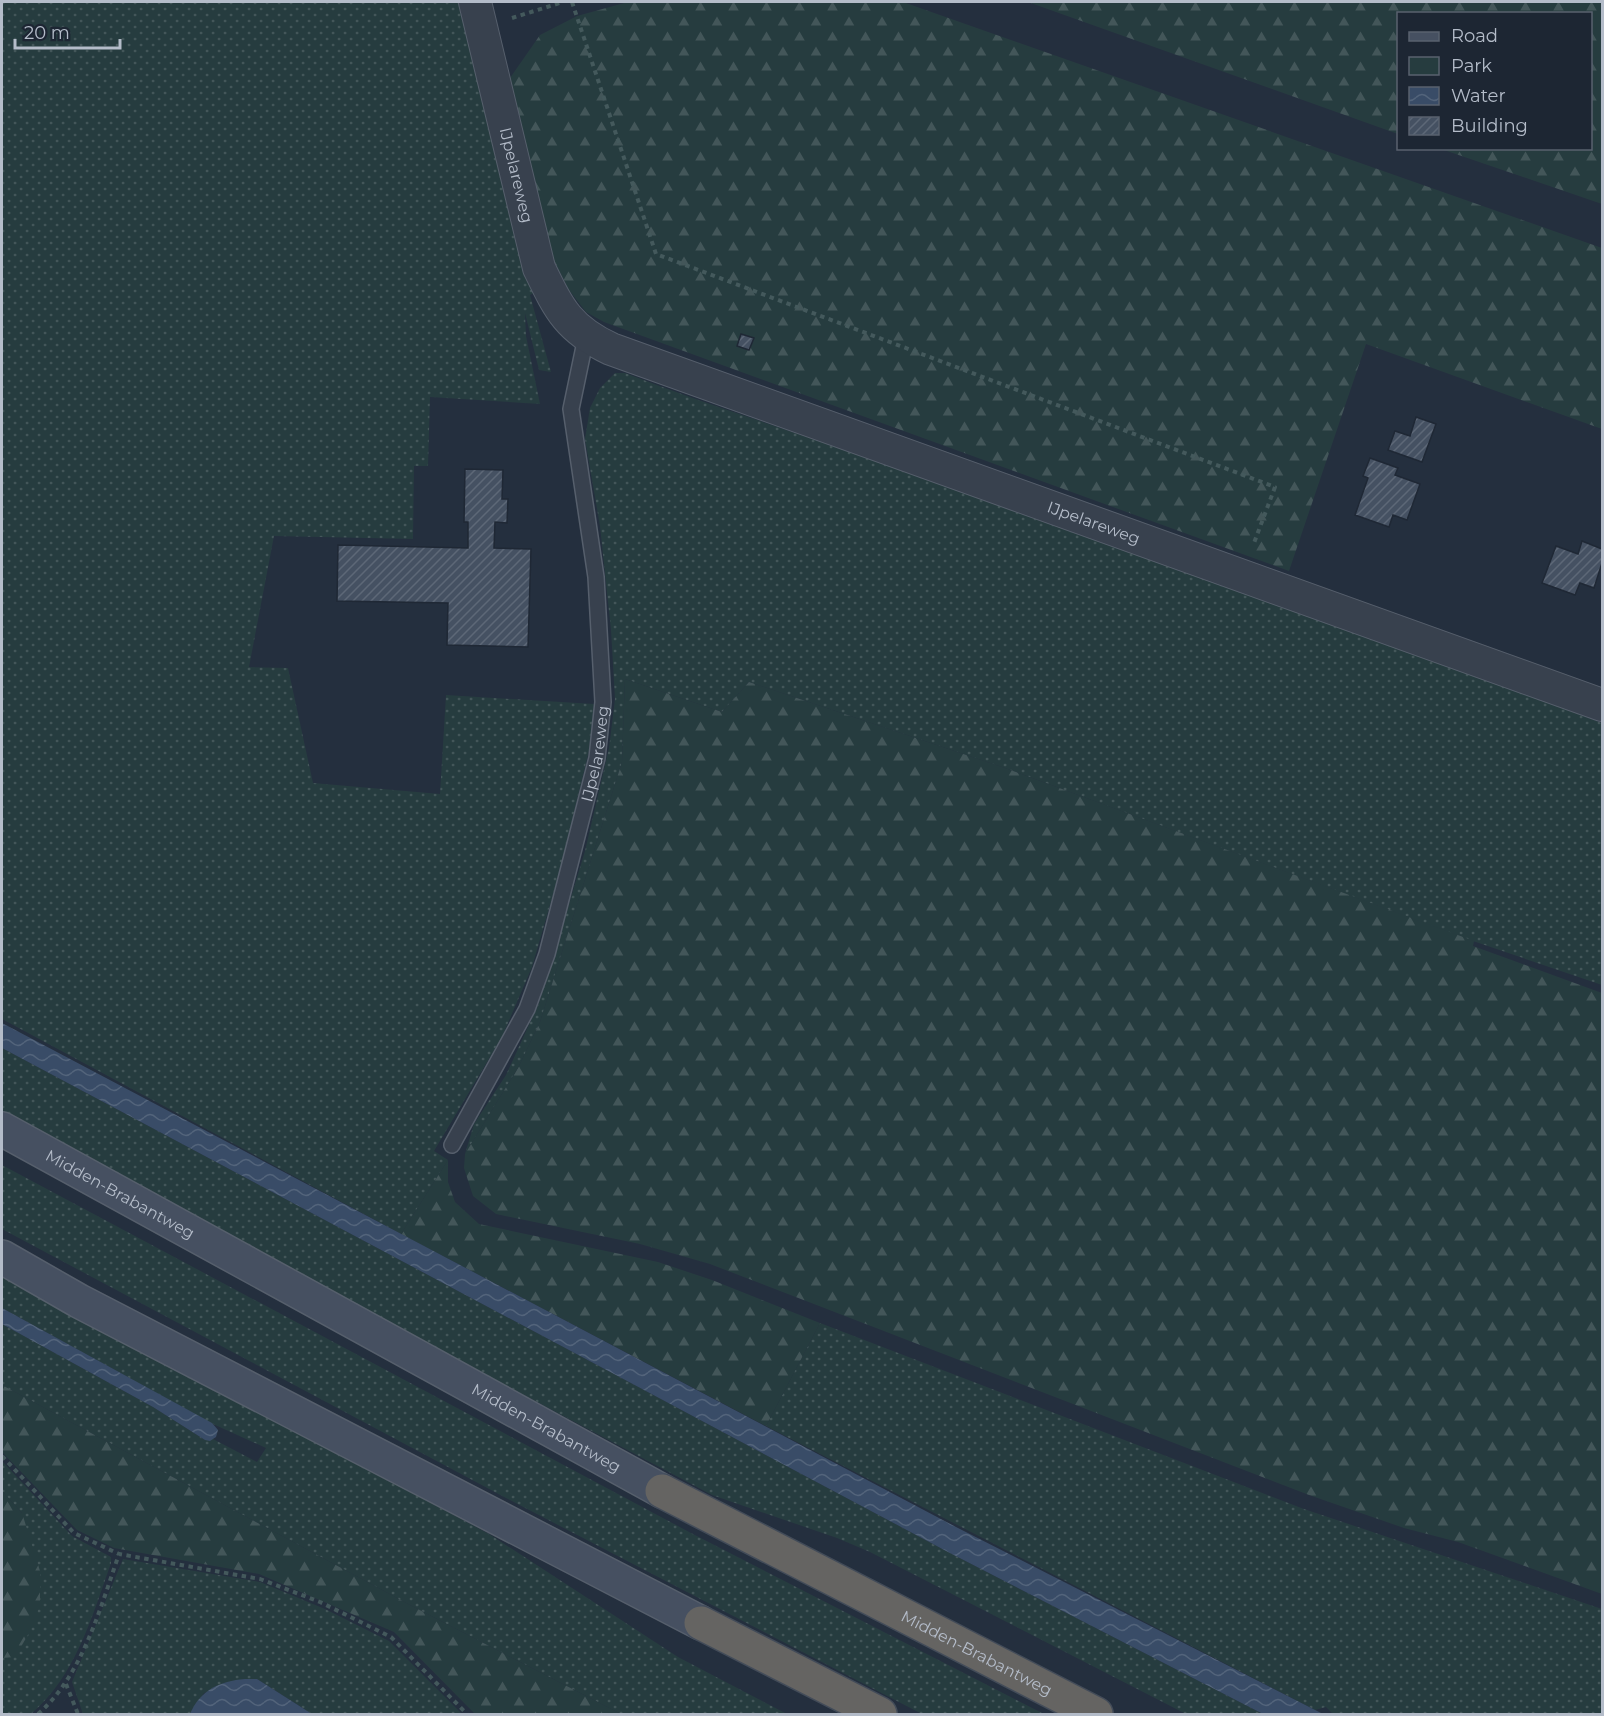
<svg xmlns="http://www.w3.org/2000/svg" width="1604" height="1716" font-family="Montserrat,sans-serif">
	<defs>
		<pattern id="green-dots" width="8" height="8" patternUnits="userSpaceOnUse" patternTransform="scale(1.5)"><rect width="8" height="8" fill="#263c3f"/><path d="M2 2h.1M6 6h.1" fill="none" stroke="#435659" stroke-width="1.8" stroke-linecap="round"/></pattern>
		<pattern id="forest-firs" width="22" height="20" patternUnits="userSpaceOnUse" patternTransform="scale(1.5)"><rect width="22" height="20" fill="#263c3f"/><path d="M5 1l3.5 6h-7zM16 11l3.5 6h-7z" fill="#435659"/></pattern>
		<pattern id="water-waves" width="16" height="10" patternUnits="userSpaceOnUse" patternTransform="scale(1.5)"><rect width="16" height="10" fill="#394c67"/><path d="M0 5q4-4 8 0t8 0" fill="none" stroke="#53647b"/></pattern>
		<pattern id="building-hatch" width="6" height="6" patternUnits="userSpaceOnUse" patternTransform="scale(1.5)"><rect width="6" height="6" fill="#455162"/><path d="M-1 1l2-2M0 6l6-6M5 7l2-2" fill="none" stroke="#5d6877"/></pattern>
	</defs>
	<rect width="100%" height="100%" fill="#242f3e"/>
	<!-- green -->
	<g fill="url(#green-dots)">
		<polygon points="2,2 460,2 514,229 534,293 530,295 551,372 539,370 525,313 526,336 540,404 430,397 428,466 414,466 413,539 274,536 249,667 288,668 313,783 440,794 446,695 594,704 589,751 559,874 532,967 502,1037 434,1151 448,1160 401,1234 2,1019"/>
		<path d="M615 373H625C696 401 769 423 841 449 1095 541 1350 630 1602 723V985L1473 941 1005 768 749 682 722 712 625 679 622 762 540 1022 519 1066 465 1154 474 1124 506 1075 539 1003 585 851 609 748 615 699 611 630 600 526 585 439 590 408 600 388Z"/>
		<polygon points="2,1048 948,1552 1263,1714 1186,1714 870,1552 837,1538 712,1495 2,1117"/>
		<polygon points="2,1165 691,1533 1044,1714 922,1714 506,1498 2,1229"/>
		<polygon points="2,1273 489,1534 678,1657 787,1714 621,1714 410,1605 2,1385 2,1324 153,1407 205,1440 213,1439 257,1462 266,1448 213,1424 2,1308"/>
		<polygon points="820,1323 1304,1509 1602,1609 1602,1714 1333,1714 1326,1707 1315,1710 766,1426"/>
		<path d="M2 1461 72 1536 111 1557V1563C92 1617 75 1677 31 1714H2V1658L10 1655 22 1513 2 1491Z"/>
		<polygon points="123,1559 260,1582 325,1609 389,1641 462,1714 312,1714 257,1679 245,1679 204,1693 190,1714 83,1714 72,1682"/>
	</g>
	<!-- forest -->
	<g fill="url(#forest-firs)">
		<polygon points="628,2 903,2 1602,248 1602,429 1366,344 1289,571 604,322 586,312 569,290 553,259 510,78 540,35 577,16"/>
		<polygon points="1028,2 1602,2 1602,204 1441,149 1590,148 1590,14 1398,14 1398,134"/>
		<polygon points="625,679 722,712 749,682 1005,768 1474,941 1473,946 1602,993 1602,1594 1458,1542 1404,1528 1309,1495 710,1264 640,1244 496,1214 473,1196 464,1168 465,1154 519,1066 540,1022 622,762"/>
		<polygon points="448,1160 448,1182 455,1202 479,1224 658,1262 712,1280 820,1323 766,1426 401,1234"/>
		<polygon points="2,1385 410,1605 621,1714 475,1714 394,1632 259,1574 114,1548 77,1530 2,1452"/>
		<polygon points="2,1491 22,1513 40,1571 40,1605 29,1633 15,1657 2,1658"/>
	</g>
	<!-- water -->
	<g fill="url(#water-waves)">
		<polygon points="2,1023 956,1527 1323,1714 1263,1714 948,1552 2,1048"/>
		<polygon points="2,1308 212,1423 218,1430 216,1437 210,1441 205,1440 153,1407 2,1324"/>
		<path d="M245 1679H257L312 1714H190C200 1690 220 1681 245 1679Z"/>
	</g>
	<!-- building -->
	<g fill="url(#building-hatch)" stroke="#1f2835" stroke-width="1.5">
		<polygon points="741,334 754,338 749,350 737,346"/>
		<polygon points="1416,417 1436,424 1422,462 1388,450 1395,431 1410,436"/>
		<polygon points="1370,458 1398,468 1395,475 1420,484 1407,520 1393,515 1389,527 1355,515 1368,478 1363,476"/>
		<polygon points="465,469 503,470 502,499 508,499 507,523 495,522 494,548 531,549 528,647 447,645 448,603 337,601 338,545 468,548 468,522 464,522"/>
		<polygon points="1582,541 1602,549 1602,563 1594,588 1580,583 1575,595 1542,583 1556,546 1578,554"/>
	</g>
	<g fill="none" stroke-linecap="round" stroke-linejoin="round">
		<!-- service casing -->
		<g stroke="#565f6c" stroke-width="18">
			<g id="service">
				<path id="s1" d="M452 1145 527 1009 547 954 597 758 603 702 596 577 571 409 586 337"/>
			</g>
		</g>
		<!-- minor casing -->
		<g stroke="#565f6c" stroke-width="34">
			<g id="minor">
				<path id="s2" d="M475 2 539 268C559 309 568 329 611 349L1602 705"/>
			</g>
		</g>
		<!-- secondary casing -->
		<g stroke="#565f6c" stroke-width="36">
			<g id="secondary">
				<path id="s3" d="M2 1129 662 1491"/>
				<polyline points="2,1257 79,1301 701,1623"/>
			</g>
		</g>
		<!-- trunk casing -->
		<g stroke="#434c59" stroke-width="36">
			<g id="trunk">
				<path id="s4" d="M662 1491 1096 1714"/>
				<polyline points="701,1623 880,1714"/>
			</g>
		</g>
		<!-- path -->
		<g stroke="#44595c" stroke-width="4" stroke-dasharray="4.5 4.5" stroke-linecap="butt">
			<polyline points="572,2 656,254 1275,487 1254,543"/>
			<polyline points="512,18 563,2"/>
			<polyline points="2,1456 74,1533 119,1554"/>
			<polyline points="66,1684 78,1714"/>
			<path d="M38 1714C82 1676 100 1609 119 1554L260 1579 320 1602 391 1637 467 1714"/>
		</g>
		<!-- service -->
		<use href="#service" stroke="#38414e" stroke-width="15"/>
		<!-- minor -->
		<use href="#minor" stroke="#38414e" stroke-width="32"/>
		<!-- secondary -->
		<use href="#secondary" stroke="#465061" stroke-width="33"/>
		<!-- trunk -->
		<use href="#trunk" stroke="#656462" stroke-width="33"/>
	</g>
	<g text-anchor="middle" stroke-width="4.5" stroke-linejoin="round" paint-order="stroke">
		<!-- street labels -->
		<g font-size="16" fill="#b4bcc9" stroke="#1d2633">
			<text dy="6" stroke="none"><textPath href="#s2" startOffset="178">IJpelareweg</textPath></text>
			<text dy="6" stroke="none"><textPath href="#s2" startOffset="898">IJpelareweg</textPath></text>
			<text dy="6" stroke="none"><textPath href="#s1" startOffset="420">IJpelareweg</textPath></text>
			<text dy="6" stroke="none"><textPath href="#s3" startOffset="135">Midden-Brabantweg</textPath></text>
			<text dy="6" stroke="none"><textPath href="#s3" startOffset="621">Midden-Brabantweg</textPath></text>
			<text dy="6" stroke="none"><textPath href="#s4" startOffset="354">Midden-Brabantweg</textPath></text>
		</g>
	</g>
	<!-- border -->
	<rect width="1604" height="1716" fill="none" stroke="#b4bcc9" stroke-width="6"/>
	<!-- legend -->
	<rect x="1397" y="12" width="195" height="138" fill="#1d2633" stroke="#59626f" stroke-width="1.5"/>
	<rect x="1409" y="32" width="30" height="9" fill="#465061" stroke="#59626f" stroke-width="1.5"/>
	<text x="1451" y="42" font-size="18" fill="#b4bcc9">Road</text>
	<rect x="1409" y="57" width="30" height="18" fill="#263c3f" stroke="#59626f" stroke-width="1.5"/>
	<text x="1451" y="72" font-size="18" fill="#b4bcc9">Park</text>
	<rect x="1409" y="87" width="30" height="18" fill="url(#water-waves)" stroke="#59626f" stroke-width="1.5"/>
	<text x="1451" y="102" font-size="18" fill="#b4bcc9">Water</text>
	<rect x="1409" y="117" width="30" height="18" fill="url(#building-hatch)" stroke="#59626f" stroke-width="1.5"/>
	<text x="1451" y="132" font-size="18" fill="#b4bcc9">Building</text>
	<!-- scale -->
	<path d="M15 39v9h105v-9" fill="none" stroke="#b4bcc9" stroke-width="3"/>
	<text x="24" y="39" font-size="18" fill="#b4bcc9" stroke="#1d2633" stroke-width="4.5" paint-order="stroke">20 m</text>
</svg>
